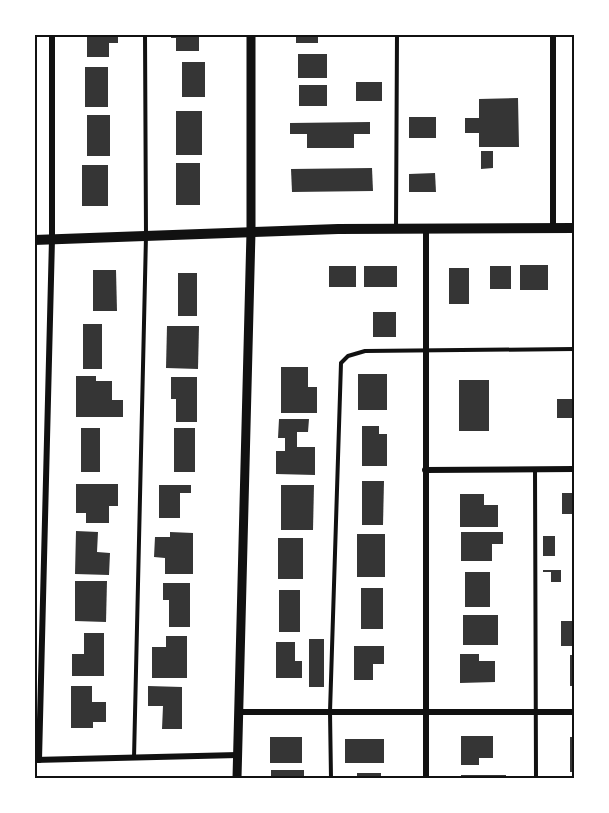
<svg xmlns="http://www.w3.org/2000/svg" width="609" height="813" font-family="'Roboto Condensed',sans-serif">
	<rect width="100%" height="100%" fill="#fff"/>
	<!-- building -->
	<g fill="#353535">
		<polygon points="87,34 118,34 118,43 109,43 109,57 87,57"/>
		<polygon points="171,34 199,34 199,51 176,51 176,38 171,38"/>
		<rect x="296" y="34" width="22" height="9"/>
		<rect x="298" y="54" width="29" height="24"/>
		<rect x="182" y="62" width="23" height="35"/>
		<rect x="85" y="67" width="23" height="40"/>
		<rect x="356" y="82" width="26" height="19"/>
		<rect x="299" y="85" width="28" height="21"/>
		<polygon points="518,98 519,147 479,147 479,133 465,133 465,118 479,118 479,99"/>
		<rect x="176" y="111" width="26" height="44"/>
		<rect x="87" y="115" width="23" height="41"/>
		<rect x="409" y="117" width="27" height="21"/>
		<polygon points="370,122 370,134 354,134 354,148 307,148 307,134 290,134 290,123"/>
		<polygon points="481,151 493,151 493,168 481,169"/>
		<rect x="176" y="163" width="24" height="42"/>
		<rect x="82" y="165" width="26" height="41"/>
		<polygon points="372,168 373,191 292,192 291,169"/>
		<polygon points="435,173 436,192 409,192 409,174"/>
		<rect x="520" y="265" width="28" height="25"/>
		<rect x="329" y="266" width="27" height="21"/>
		<rect x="364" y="266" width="33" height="21"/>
		<rect x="490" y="266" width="21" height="23"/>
		<rect x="449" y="268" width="20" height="36"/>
		<polygon points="93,270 116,270 117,311 93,311"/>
		<rect x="178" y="273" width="19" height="43"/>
		<rect x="373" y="312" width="23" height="25"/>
		<rect x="83" y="324" width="19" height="45"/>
		<polygon points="167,326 199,326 198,369 166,368"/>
		<polygon points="281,367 308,367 308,387 317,387 317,413 281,413"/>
		<rect x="358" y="374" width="29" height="36"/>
		<polygon points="76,376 96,376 96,381 112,381 112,400 123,400 123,417 76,417"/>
		<polygon points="171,377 197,377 197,422 176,422 176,399 171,399"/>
		<rect x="459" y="380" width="30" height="51"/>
		<rect x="557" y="399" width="17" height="19"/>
		<polygon points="279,419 309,419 308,432 297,432 297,447 315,447 315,475 276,474 276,451 285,451 285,438 278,438"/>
		<polygon points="362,426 379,426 379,434 387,434 387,466 362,466"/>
		<rect x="81" y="428" width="19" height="44"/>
		<rect x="174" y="428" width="21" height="44"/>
		<polygon points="362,481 384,481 383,525 362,525"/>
		<polygon points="76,484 118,484 118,506 109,506 109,523 86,523 86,513 76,513"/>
		<polygon points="159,485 191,485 191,493 180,493 180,518 159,518"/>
		<polygon points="281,485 314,485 313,530 281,530"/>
		<rect x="562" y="493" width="12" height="21"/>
		<polygon points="460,494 484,494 484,505 498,505 498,527 460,527"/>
		<polygon points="76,531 98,532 97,552 110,553 109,575 75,574"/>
		<polygon points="170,532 193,533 193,574 165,574 165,558 154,557 155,537 170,537"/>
		<polygon points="461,532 503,532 503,544 492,544 492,561 461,561"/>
		<rect x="357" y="534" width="28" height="43"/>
		<rect x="543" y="536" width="12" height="20"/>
		<rect x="278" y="538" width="25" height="41"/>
		<polygon points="543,570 561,570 561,582 551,582 551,572 543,572"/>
		<rect x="465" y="572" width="25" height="35"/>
		<polygon points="75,581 107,581 106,622 75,621"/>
		<polygon points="163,583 190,583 190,627 169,627 169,600 163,600"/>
		<rect x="361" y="588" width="22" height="41"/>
		<rect x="279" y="590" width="21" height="42"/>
		<rect x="463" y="615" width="35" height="30"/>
		<rect x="561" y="621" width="13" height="25"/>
		<polygon points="84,633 104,633 104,676 72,676 72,654 84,654"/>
		<polygon points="166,636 187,636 187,678 152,678 152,647 166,647"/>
		<rect x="309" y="639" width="15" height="48"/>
		<polygon points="276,642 295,642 295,661 302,661 302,678 276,678"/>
		<polygon points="354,646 384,646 384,664 373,664 373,680 354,680"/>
		<polygon points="460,654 479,654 479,661 495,661 495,682 460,683"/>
		<rect x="570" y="655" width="4" height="31"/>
		<polygon points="71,686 92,686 92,702 106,702 106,722 93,722 93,728 71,728"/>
		<polygon points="148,686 182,687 182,729 162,729 163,706 148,706"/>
		<polygon points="461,736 493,736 493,758 479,758 479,765 461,765"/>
		<rect x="270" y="737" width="32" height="26"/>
		<rect x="570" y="737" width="4" height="35"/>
		<rect x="345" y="739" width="39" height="24"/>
		<rect x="271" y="770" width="33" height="8"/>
		<rect x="357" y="773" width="24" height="5"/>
		<rect x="461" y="775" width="45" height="3"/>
	</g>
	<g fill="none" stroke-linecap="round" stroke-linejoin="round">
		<!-- service -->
		<g stroke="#111" stroke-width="4">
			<polyline points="396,228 397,34"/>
			<polyline points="535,469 536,778"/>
			<polyline points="134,758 146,236 145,34"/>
			<polyline points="331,778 330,712 341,363 348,356 365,351 574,349"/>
		</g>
		<!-- minor -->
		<g stroke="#111" stroke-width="6">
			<polyline points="553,34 553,228"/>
			<polyline points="425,470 574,469"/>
			<polyline points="239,712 574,712"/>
			<polyline points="34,760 238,755"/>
			<polyline points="39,760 52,239 52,34"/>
			<polyline points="426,778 426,228"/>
		</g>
		<!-- tertiary -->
		<polyline stroke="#111" stroke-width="9" points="237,778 251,232 251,34"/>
		<!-- secondary -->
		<polyline stroke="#111" stroke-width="10" points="34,240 338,229 574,228"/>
	</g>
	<!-- border -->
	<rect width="609" height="813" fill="none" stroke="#ffffff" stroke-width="72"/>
	<rect x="36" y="36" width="537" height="741" fill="none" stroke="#111" stroke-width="2"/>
</svg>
